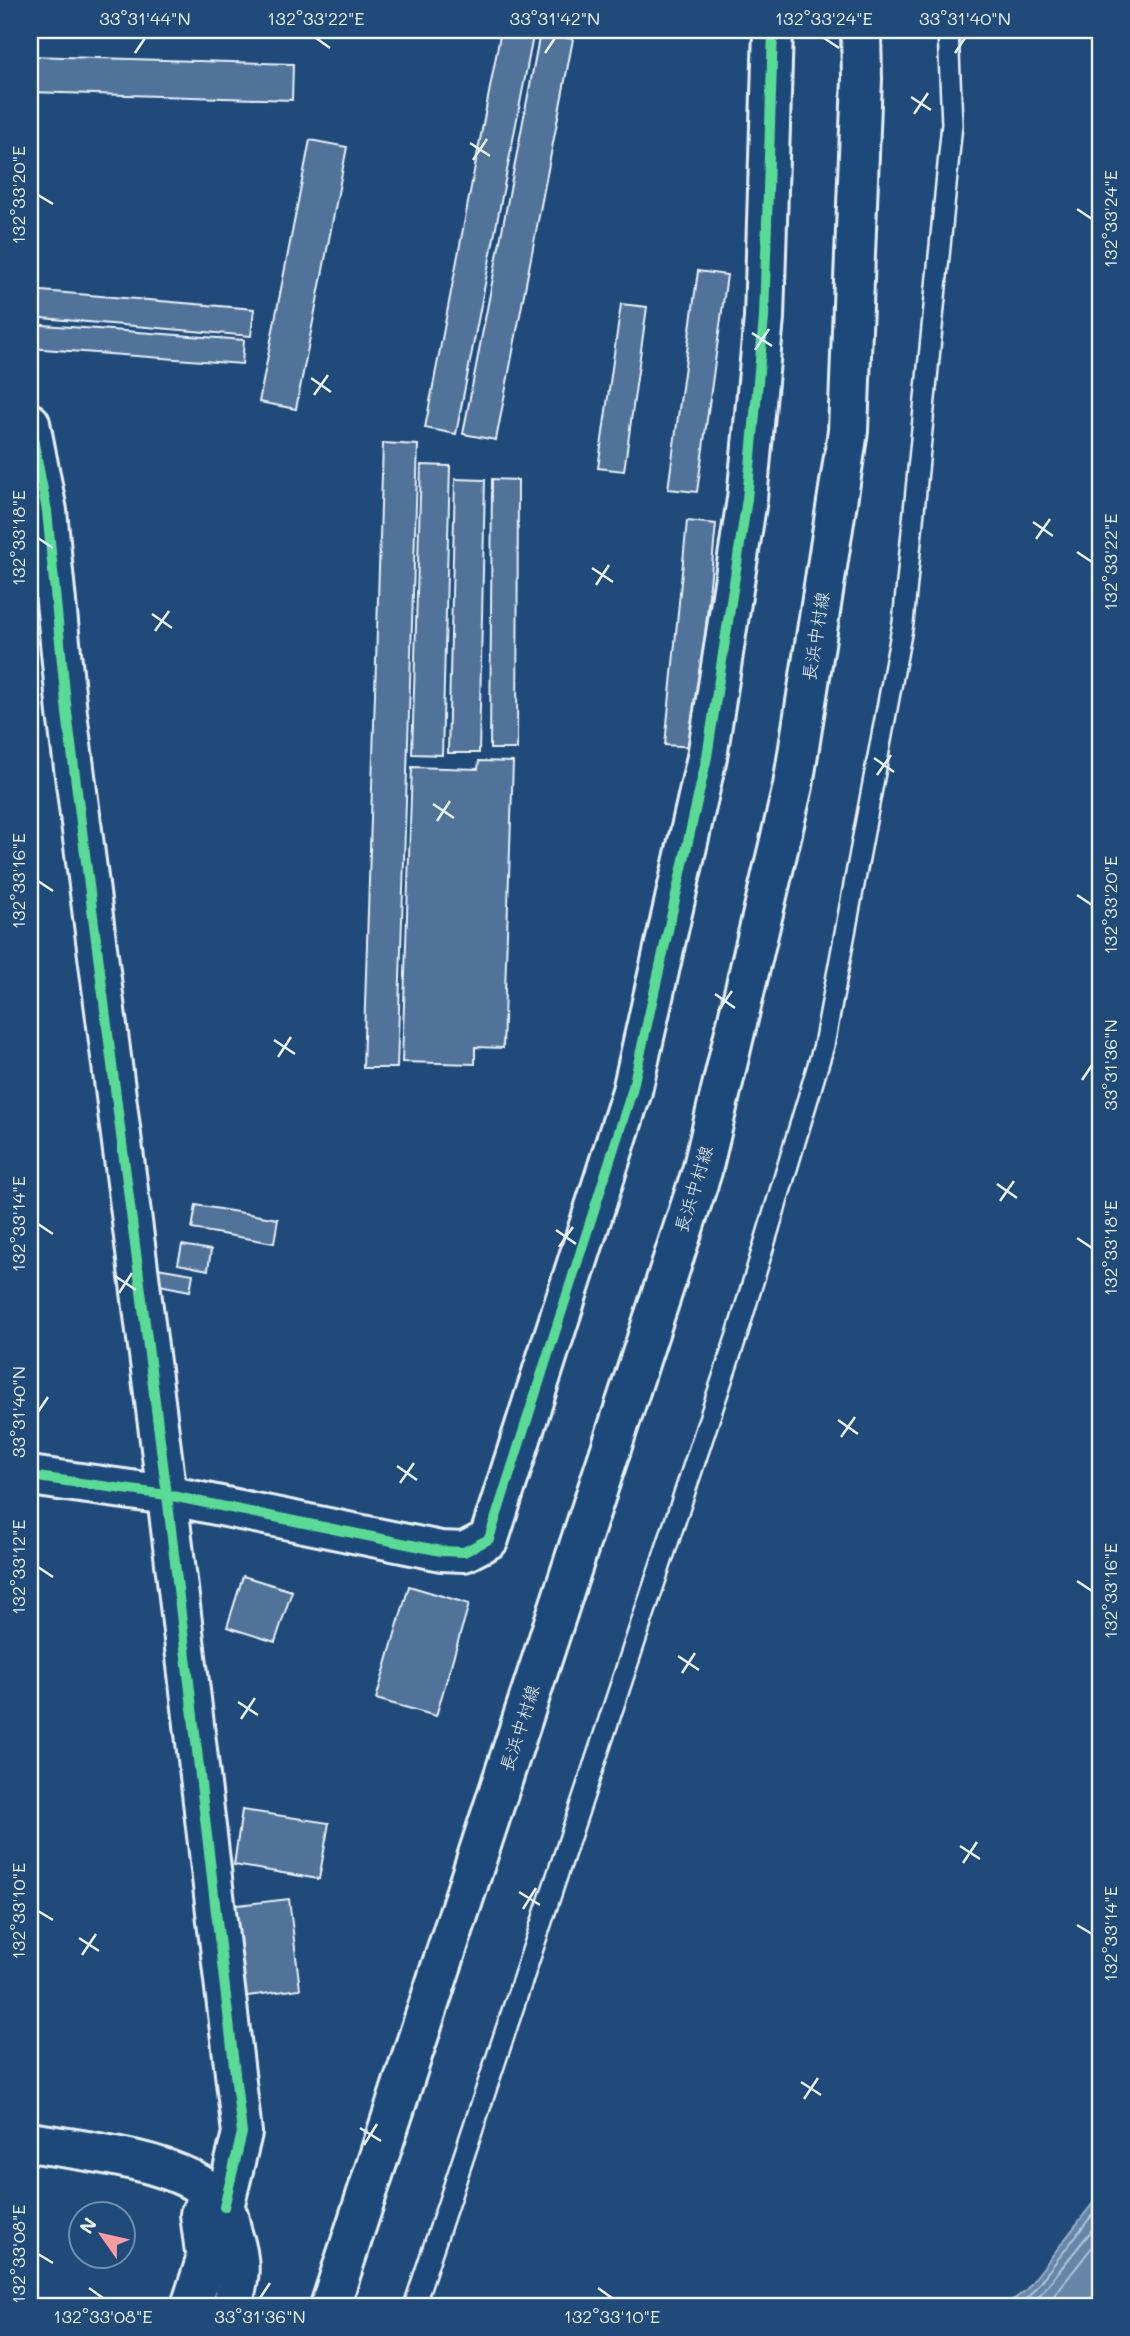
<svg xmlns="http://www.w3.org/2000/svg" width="1130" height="2336" font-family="Mali,'Klee One',sans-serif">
	<rect width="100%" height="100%" fill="#1f4a7a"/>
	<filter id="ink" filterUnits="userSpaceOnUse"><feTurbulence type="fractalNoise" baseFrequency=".0143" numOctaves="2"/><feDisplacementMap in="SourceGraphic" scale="14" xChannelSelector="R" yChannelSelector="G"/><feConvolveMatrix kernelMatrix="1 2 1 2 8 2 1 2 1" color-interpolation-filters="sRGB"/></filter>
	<g filter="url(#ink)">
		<!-- water -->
		<polygon fill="#6685a7" stroke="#9ab0c7" stroke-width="2" points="1100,2194 1100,2306 1005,2306 1025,2291"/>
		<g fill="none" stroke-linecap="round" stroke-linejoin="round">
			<!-- shore -->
			<g stroke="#b4c6d8" stroke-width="2">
				<polyline points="1017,2306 1030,2295 1100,2205"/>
				<polyline points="1031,2306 1100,2220"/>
				<polyline points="1046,2306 1100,2237"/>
			</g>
		</g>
		<!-- building -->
		<g fill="#517399" stroke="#e8f1f8" stroke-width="2">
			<polygon points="501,30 534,31 456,434 425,428"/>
			<polygon points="540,33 573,39 496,440 463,434"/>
			<polygon points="30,56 293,64 292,100 30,92"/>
			<polygon points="310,140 347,147 296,409 259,402"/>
			<polygon points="698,271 727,275 697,492 668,489"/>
			<polygon points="30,290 254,309 251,336 30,317"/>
			<polygon points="621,304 647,307 624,471 598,468"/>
			<polygon points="30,324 244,340 242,364 30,348"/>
			<polygon points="383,443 418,445 397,1068 363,1068"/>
			<polygon points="421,465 450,466 442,755 412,754"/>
			<polygon points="455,479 485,480 479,753 448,753"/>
			<polygon points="492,479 518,480 517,749 490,749"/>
			<polygon points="687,521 716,524 694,747 665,745"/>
			<polygon points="479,761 513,762 503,1048 475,1047 475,1064 402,1062 412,767 478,769"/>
			<polygon points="196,1205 278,1219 274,1243 192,1229"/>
			<polygon points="182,1245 211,1250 208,1270 178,1264"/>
			<polygon points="157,1268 193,1274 190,1291 154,1284"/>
			<polygon points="243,1576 292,1591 275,1642 227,1627"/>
			<polygon points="409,1586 469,1604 436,1716 376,1699"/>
			<polygon points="242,1810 329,1823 319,1879 234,1865"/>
			<polygon points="289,1899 300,1989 240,1997 229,1906"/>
		</g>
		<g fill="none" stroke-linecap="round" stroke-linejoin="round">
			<!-- lane casing -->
			<g stroke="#e8f1f8" stroke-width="24">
				<polyline id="lane" points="414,2306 737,1335 824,1045 903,623 952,124 948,30"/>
			</g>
			<!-- street casing -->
			<g stroke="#e8f1f8" stroke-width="44">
				<g id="street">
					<polyline points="30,423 47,511 67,713 167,1495 242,2133 224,2207"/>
					<polyline points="30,1476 167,1495 441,1551 464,1552 489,1539 632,1091 707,757 747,499 764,318 773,30"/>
					<polyline points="191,2306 206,2260 200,2214 211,2195"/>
				</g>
			</g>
			<!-- secondary casing -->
			<g stroke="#e8f1f8" stroke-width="44">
				<path id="secondary" d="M30 2142C82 2151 194 2160 224 2207 229 2214 230 2226 232 2233 242 2263 240 2277 232 2306"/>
			</g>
			<!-- primary casing -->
			<g stroke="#e8f1f8" stroke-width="44">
				<polyline id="primary" points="330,2306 702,1171 793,786 848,431 862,79 861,30"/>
			</g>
			<!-- lane -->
			<use href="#lane" stroke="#1f4a7a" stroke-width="19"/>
			<!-- street -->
			<use href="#street" stroke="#1f4a7a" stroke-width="38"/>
			<!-- secondary -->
			<use href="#secondary" stroke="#1f4a7a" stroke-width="38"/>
			<!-- primary -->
			<use href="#primary" stroke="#1f4a7a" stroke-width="38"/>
			<!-- cycleway casing -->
			<g stroke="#1f4a7a" stroke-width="15">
				<g id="cycleway">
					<polyline points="30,423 47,511 67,713 167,1495 242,2133 224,2207"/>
					<polyline points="30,1476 167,1495 441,1551 464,1552 489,1539 632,1091 707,757 747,499 764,318 773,30"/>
				</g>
			</g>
			<!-- cycleway -->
			<use href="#cycleway" stroke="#5adb95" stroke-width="10"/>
		</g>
	</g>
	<!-- ticks -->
	<path fill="none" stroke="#e8f1f8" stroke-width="2.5" d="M316 38 330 48M824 38 839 48M135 53 145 38M545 53 555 38M955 53 965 38M911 97 931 110M914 114 928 93M470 143 490 156M473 160 487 139M38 195 53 204M1077 209 1092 219M752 333 772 346M755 350 769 329M311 378 331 392M314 395 328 375M1033 522 1053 536M38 538 53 548M1036 539 1050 519M1077 552 1092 562M592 568 613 582M596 585 609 565M152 614 172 628M155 631 169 611M874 758 894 772M877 775 891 755M433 804 454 818M437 821 450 801M38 881 53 891M1077 895 1092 905M715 994 735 1008M718 1011 732 991M274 1040 295 1054M278 1057 291 1037M1082 1080 1092 1065M997 1184 1017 1198M1000 1201 1014 1181M38 1224 53 1234M556 1230 576 1244M1077 1238 1092 1248M559 1247 573 1227M115 1276 136 1290M119 1293 132 1273M38 1412 48 1397M838 1420 858 1434M841 1437 855 1417M397 1466 417 1480M400 1483 414 1463M38 1567 53 1577M1077 1581 1092 1591M678 1656 699 1670M682 1673 695 1653M238 1702 258 1715M241 1719 255 1698M960 1846 980 1859M963 1863 977 1842M519 1892 540 1905M523 1909 536 1888M38 1911 53 1920M1077 1925 1092 1934M79 1938 99 1951M82 1955 96 1934M801 2082 821 2095M804 2099 818 2078M360 2128 381 2141M364 2145 377 2124M38 2254 53 2263M89 2288 103 2298M598 2288 612 2298M260 2298 270 2283"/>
	<g text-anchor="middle" stroke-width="5" stroke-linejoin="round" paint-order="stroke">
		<!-- street labels -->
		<g font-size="18" fill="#e8f1f8" stroke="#1f4a7a">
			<text transform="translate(816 636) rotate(-81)" y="6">長浜中村線</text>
			<text transform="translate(694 1189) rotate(-73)" y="6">長浜中村線</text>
			<text transform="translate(520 1728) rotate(-72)" y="6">長浜中村線</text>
		</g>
	</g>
	<!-- margin -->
	<rect width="1130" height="2336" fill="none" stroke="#1f4a7a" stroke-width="77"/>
	<!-- north arrow -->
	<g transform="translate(102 2235) rotate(304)"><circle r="33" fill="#1f4a7a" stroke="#6f8dac" stroke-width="2"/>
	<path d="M0-5L12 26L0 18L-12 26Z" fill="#ff9aa2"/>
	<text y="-10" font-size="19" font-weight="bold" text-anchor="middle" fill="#e8f1f8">N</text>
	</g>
	<rect x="38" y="38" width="1054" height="2260" fill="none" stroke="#e8f1f8" stroke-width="2.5"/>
	<g font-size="18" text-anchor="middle" fill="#e8f1f8">
		<text x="145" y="25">33°31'44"N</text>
		<text x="316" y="25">132°33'22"E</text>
		<text x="555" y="25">33°31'42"N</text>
		<text x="824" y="25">132°33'24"E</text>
		<text x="965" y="25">33°31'40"N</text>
		<text transform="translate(19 195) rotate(-90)" y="6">132°33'20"E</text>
		<text transform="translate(1111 219) rotate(-90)" y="6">132°33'24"E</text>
		<text transform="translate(19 538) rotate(-90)" y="6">132°33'18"E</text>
		<text transform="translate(1111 562) rotate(-90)" y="6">132°33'22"E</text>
		<text transform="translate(19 881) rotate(-90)" y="6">132°33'16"E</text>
		<text transform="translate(1111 905) rotate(-90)" y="6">132°33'20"E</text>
		<text transform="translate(1111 1065) rotate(-90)" y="6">33°31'36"N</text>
		<text transform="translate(19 1224) rotate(-90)" y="6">132°33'14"E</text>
		<text transform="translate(1111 1248) rotate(-90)" y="6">132°33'18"E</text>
		<text transform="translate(19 1412) rotate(-90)" y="6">33°31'40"N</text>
		<text transform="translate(19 1567) rotate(-90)" y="6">132°33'12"E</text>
		<text transform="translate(1111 1591) rotate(-90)" y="6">132°33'16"E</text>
		<text transform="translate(19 1911) rotate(-90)" y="6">132°33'10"E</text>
		<text transform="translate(1111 1934) rotate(-90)" y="6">132°33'14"E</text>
		<text transform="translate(19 2254) rotate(-90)" y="6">132°33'08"E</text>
		<text x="103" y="2323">132°33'08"E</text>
		<text x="260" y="2323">33°31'36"N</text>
		<text x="612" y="2323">132°33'10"E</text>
	</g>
</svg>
